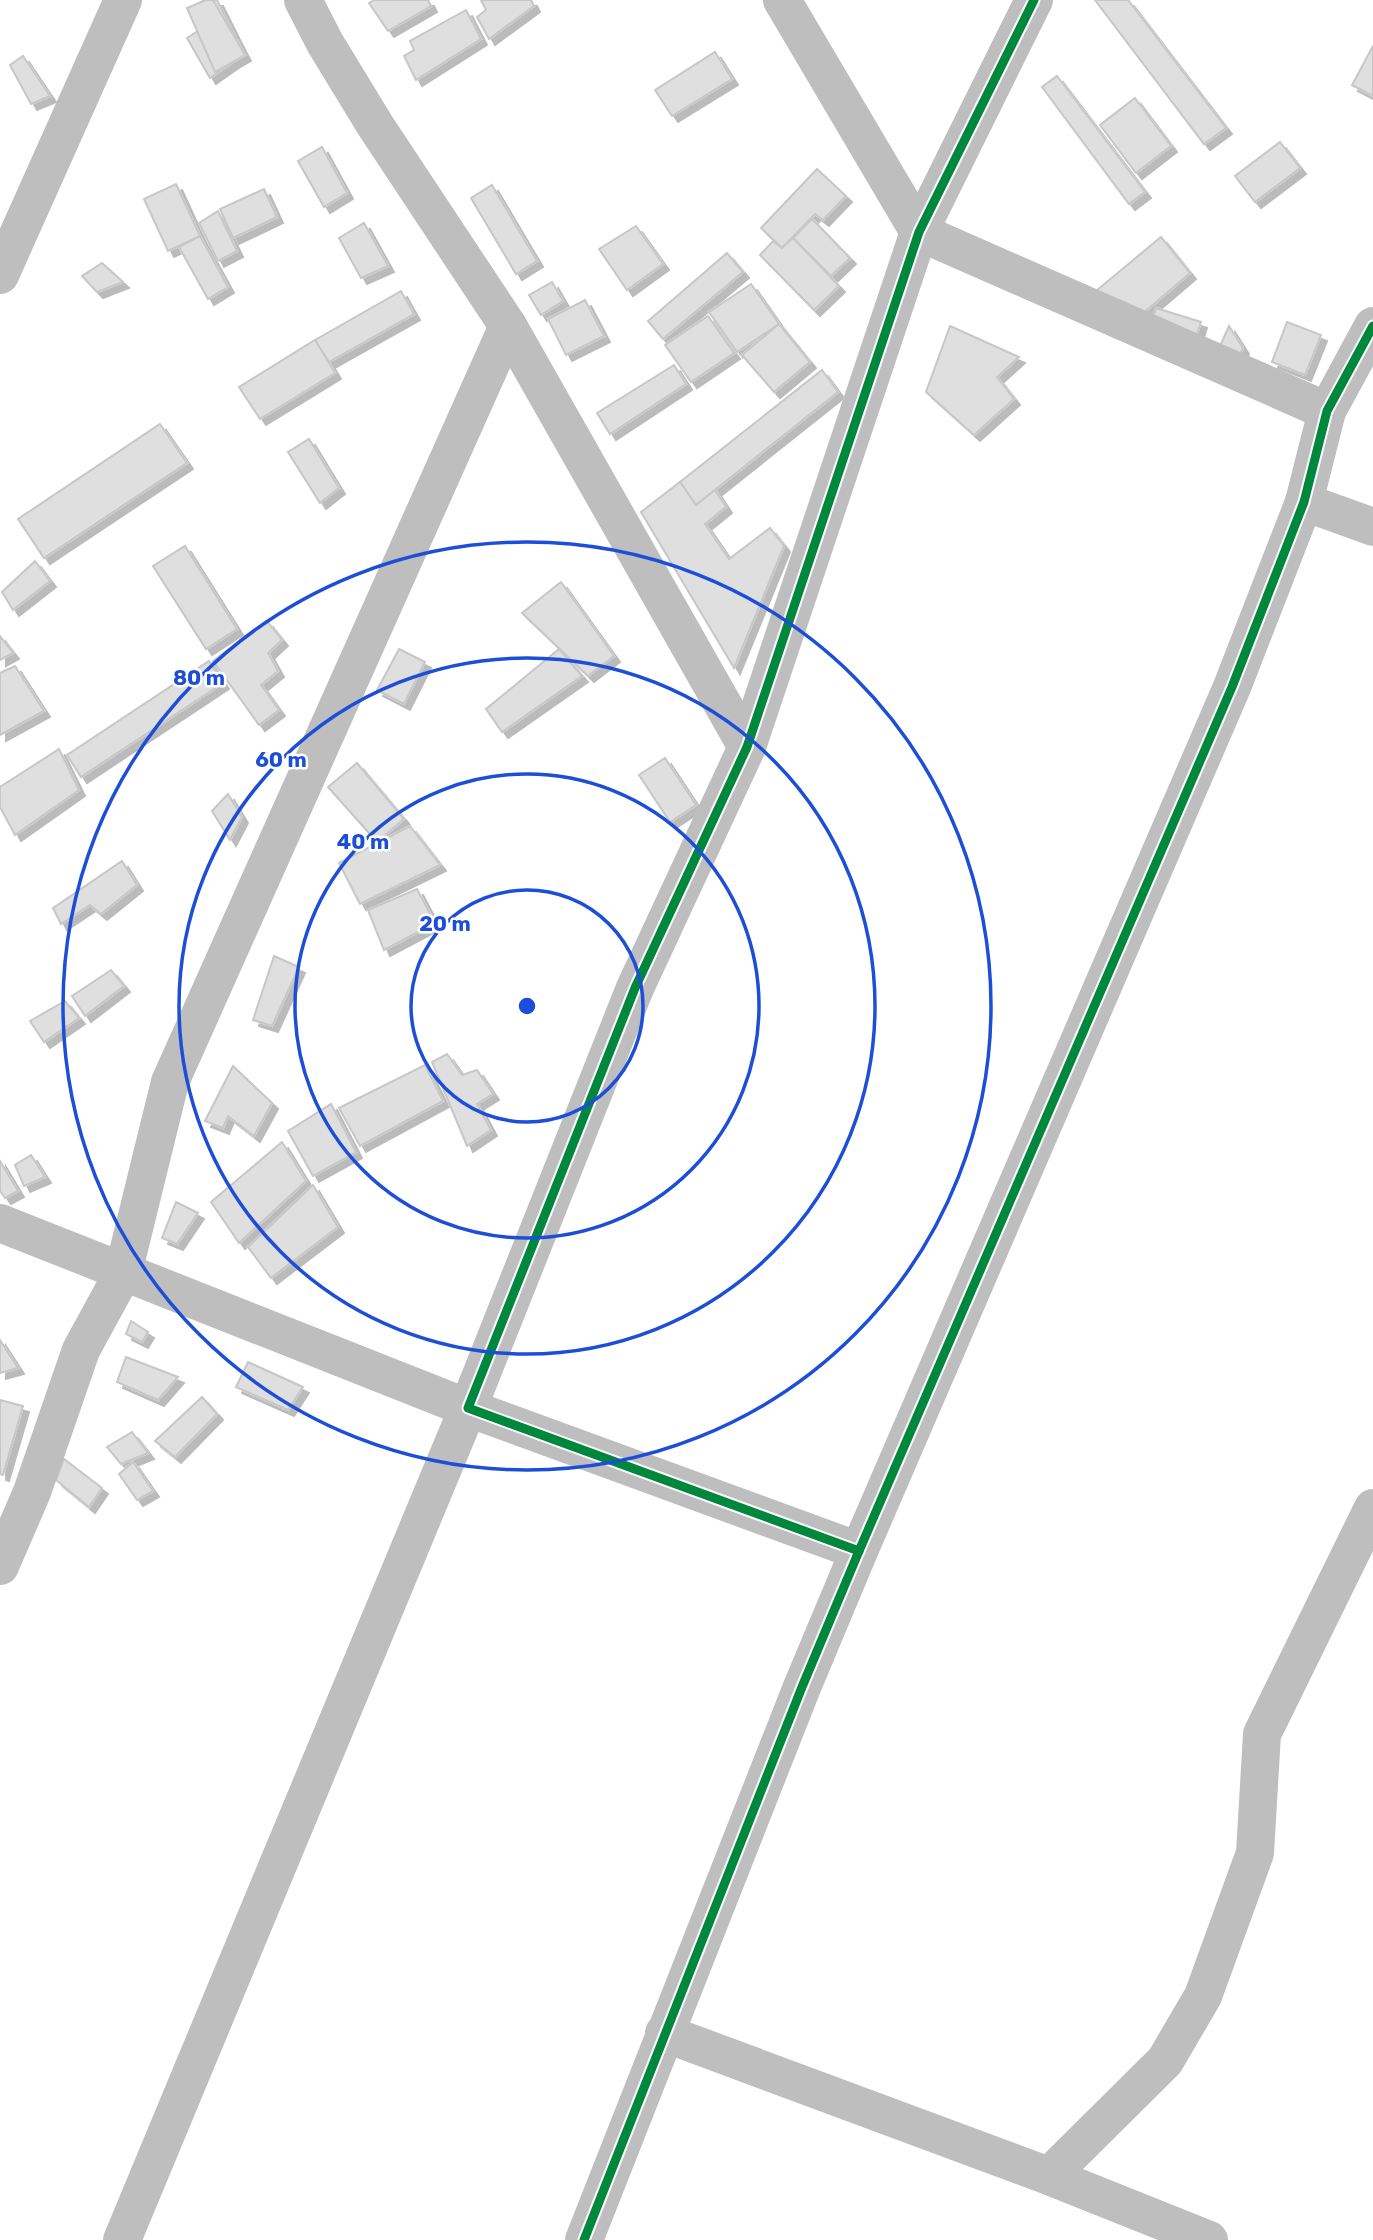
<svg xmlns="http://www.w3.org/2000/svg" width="1373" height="2240" font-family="Rubik,sans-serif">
	<defs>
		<filter id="shadow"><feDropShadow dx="6" dy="6" stdDeviation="0" flood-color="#0004"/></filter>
	</defs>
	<rect width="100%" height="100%" fill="#fff"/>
	<!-- building -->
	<g fill="#dfdfdf" stroke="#c7c7c7" stroke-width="2" filter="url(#shadow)">
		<polygon points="205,0 217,0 244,54 210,78 187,38 201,29 190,8"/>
		<polygon points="206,0 213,0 245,55 215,72 187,8"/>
		<polygon points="374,0 428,0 431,6 388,31 369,3"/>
		<polygon points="481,0 531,0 534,6 489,39 477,17 486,10"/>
		<polygon points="1095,0 1128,0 1226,128 1204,144"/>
		<polygon points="466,10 481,39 416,80 404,56 414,50 410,41"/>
		<polygon points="1373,46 1373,96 1352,85"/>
		<polygon points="715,52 732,79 672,116 655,90"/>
		<polygon points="23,56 50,96 31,104 10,65"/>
		<polygon points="1057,76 1145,192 1129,204 1042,87"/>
		<polygon points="1135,98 1171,146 1136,173 1100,125"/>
		<polygon points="1280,142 1300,168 1255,202 1235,176"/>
		<polygon points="322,147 347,193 324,207 298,161"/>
		<polygon points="817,169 846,196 823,220 815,214 782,248 761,228"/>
		<polygon points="176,184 200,236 168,251 144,199"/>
		<polygon points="492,185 537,261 516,274 471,198"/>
		<polygon points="264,189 277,217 233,238 220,209"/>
		<polygon points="218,211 237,251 218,261 199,223"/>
		<polygon points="812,219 850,258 831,276 793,238"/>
		<polygon points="364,223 388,266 361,278 339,238"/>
		<polygon points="636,226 663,264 627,290 599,249"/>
		<polygon points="200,236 228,287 208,299 179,247"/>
		<polygon points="1161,237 1190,273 1134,321 1091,295"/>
		<polygon points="793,238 839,286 814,310 760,255 773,241 782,248"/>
		<polygon points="727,253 743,272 663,339 648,321"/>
		<polygon points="102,263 123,282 97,292 82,276"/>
		<polygon points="552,282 563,301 541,315 529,295"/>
		<polygon points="751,284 779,324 737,352 709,312"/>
		<polygon points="401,291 414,314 329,362 315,340"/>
		<polygon points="585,300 604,336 566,355 548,319"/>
		<polygon points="1156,308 1201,322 1195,340 1151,325"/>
		<polygon points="708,316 734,353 691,382 665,345"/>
		<polygon points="1287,322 1321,335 1305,375 1272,362"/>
		<polygon points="779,324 810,362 774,392 742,355"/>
		<polygon points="950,326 1019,357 997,377 1014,399 974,435 926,392"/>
		<polygon points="1229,326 1243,348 1238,358 1219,348"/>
		<polygon points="315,340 335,373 260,419 239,387"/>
		<polygon points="674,365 686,384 610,434 597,413"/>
		<polygon points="822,370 838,392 696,505 680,482"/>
		<polygon points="160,424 187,463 44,558 18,519"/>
		<polygon points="309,439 339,488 320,503 288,452"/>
		<polygon points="680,482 696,505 715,490 726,507 705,524 729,559 770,528 784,546 734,668 641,512"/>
		<polygon points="185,546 237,629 206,649 153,566"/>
		<polygon points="35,561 50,581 13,610 2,592"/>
		<polygon points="561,582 614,656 588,676 522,613"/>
		<polygon points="267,621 282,640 268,653 278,671 261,685 279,710 259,725 213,661"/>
		<polygon points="0,636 13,653 0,660"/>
		<polygon points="399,649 425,662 404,704 377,690"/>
		<polygon points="559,649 582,676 502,732 486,709"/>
		<polygon points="209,661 223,683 81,777 67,755"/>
		<polygon points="15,666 44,711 0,735 0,673"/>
		<polygon points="59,749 79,790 15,835 0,807 0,787"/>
		<polygon points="665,758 696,805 670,822 639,775"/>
		<polygon points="357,763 404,819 377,842 328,787"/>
		<polygon points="228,794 242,817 230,840 212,811"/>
		<polygon points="410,826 440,865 360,904 339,863"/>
		<polygon points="122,861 137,885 101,914 90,905 61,924 53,908"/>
		<polygon points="417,889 435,923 384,950 368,910"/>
		<polygon points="274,956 299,967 272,1026 253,1020"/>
		<polygon points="111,970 124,986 85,1016 72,996"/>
		<polygon points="65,1001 79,1018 44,1042 30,1021"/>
		<polygon points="447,1054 462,1075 477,1070 493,1094 477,1104 491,1130 467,1146 432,1062"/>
		<polygon points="425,1065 443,1101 360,1146 339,1108"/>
		<polygon points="233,1066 272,1103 254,1136 228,1116 223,1128 205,1121"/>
		<polygon points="331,1104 356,1152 313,1176 288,1131"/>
		<polygon points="282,1142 306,1181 239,1243 211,1202"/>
		<polygon points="31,1155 45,1177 24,1186 15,1165"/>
		<polygon points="0,1161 18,1191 5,1198 0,1191"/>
		<polygon points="313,1185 338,1227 271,1278 248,1247"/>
		<polygon points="176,1202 198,1213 177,1244 162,1238"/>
		<polygon points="131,1321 148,1332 142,1342 126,1334"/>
		<polygon points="0,1340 18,1368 0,1373"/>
		<polygon points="126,1357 178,1377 158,1400 117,1382"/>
		<polygon points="248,1362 303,1387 288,1410 236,1387"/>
		<polygon points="202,1397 217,1414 175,1457 155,1441"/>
		<polygon points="0,1400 23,1406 3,1475 0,1474"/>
		<polygon points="132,1432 148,1453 121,1464 107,1447"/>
		<polygon points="64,1459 102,1488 89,1507 56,1480"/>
		<polygon points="133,1462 153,1491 137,1500 119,1474"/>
	</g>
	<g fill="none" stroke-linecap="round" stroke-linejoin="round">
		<!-- minor -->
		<g stroke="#bebebe" stroke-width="38">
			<polyline points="303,0 325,43 375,125 508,326 747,747"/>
			<polyline points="782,0 919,232 1327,411"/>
			<polyline points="0,275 123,0"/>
			<polyline points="1304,502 1373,527"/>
			<polyline points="0,1223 468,1408 122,2240"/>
			<polyline points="859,1551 468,1408 635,988 747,747 919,232 1034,0"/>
			<polyline points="0,1566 32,1492 81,1350 123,1273 170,1082 508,326"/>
			<polyline points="664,2033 1049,2176 1209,2240"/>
			<polyline points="1049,2176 1165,2061 1203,1996 1255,1853 1262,1734 1373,1508"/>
			<polyline points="584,2240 802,1687 859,1551 1232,687 1304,502 1327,411 1373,326"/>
		</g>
		<!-- cycleway casing -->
		<g stroke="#fff" stroke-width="13">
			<g id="cycleway">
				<polyline points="859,1551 468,1408 635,988 747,747 919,232 1034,0"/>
				<polyline points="584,2240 802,1687 859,1551 1232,687 1304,502 1327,411 1373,326"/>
			</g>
		</g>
		<!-- cycleway -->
		<use href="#cycleway" stroke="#00873e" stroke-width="9"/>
	</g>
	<!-- distance rings -->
	<g fill="none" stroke="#1d4ed8" stroke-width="3.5">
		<circle cx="527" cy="1006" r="116"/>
		<circle cx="527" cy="1006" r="232"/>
		<circle cx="527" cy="1006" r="348"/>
		<circle cx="527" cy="1006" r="464"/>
	</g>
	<circle cx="527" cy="1006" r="10" fill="#1d4ed8" stroke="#fff" stroke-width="3.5"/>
	<g font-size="21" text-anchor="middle" font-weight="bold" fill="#1d4ed8" stroke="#fff" stroke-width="5" stroke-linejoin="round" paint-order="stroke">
		<text x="199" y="685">80 m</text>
		<text x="281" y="767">60 m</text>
		<text x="363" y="849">40 m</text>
		<text x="445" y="931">20 m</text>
	</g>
</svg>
